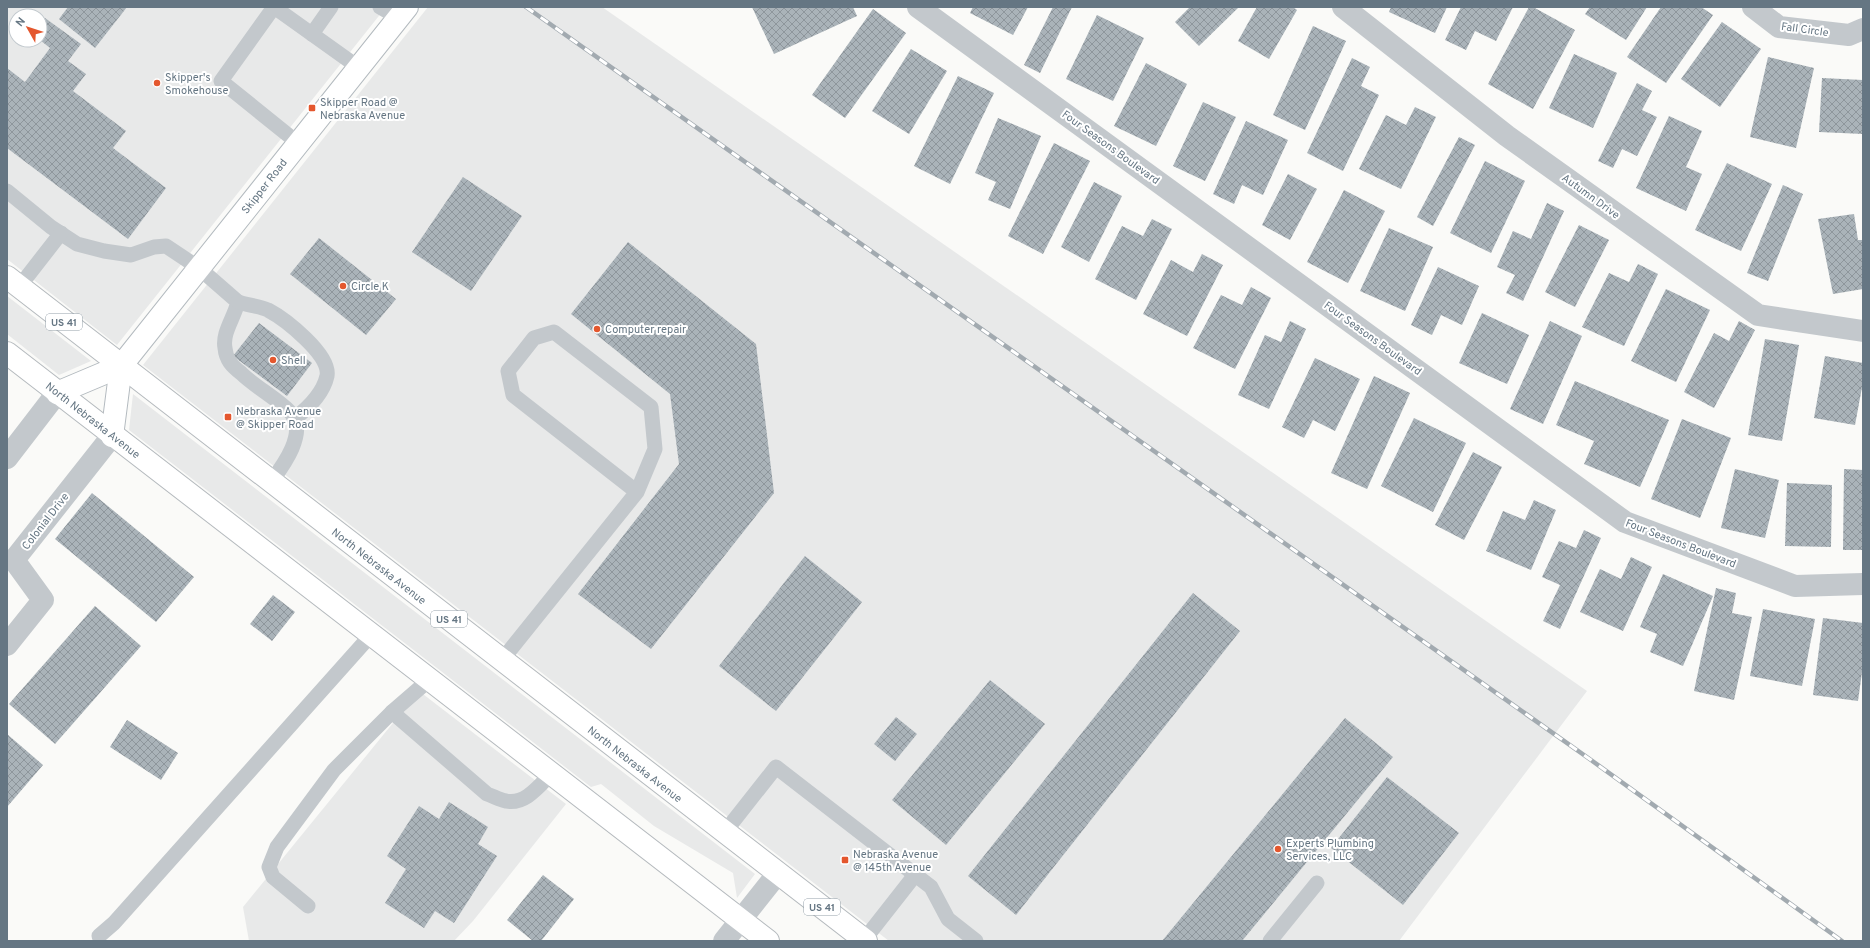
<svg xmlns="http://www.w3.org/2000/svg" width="1870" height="948" font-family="Overpass,sans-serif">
	<defs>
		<pattern id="building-cross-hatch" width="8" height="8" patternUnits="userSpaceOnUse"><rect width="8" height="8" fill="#aab3b9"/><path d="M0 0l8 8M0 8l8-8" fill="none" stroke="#8e969c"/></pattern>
	</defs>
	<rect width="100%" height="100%" fill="#fafaf8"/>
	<!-- built -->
	<g fill="#e8e9e9" fill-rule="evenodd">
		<path d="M7 7H386L117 345 7 259ZM16 16H40V40H16Z"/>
		<polygon points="428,7 602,7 1587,691 1399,941 889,941 143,365"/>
		<polygon points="7,296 91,361 59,375 7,334"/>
		<polygon points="133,394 755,874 737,898 733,873 654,826 601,784 591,787 129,430"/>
		<polygon points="419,691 566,804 473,921 454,941 249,941 243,907"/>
	</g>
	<!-- building -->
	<g fill="url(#building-cross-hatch)">
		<polygon points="68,7 127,7 95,48 59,19"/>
		<polygon points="752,7 853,7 857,16 774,54"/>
		<polygon points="973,7 1028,7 1013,35 970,13"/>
		<polygon points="1053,7 1072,7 1040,73 1024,65"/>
		<polygon points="1190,7 1239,7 1199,46 1175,22"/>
		<polygon points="1257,7 1293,7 1297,10 1269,59 1238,41"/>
		<polygon points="1391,7 1447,7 1435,33 1389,12"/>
		<polygon points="1461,7 1513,7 1496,41 1475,31 1466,50 1445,40"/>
		<polygon points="1529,7 1533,7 1575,30 1533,109 1488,84"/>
		<polygon points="1590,7 1647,7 1626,40 1585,14"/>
		<polygon points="1661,7 1701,7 1713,15 1666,83 1627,57"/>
		<polygon points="873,9 906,33 845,118 812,95"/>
		<polygon points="1097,15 1144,38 1113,101 1066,79"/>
		<polygon points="45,18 81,44 68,61 86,74 73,91 126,131 113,148 166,188 128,239 7,148 7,68 25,82 50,48 40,40 40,24"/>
		<polygon points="1722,22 1761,49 1720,107 1681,79"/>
		<polygon points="1313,26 1346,41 1305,130 1273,115"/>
		<polygon points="911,49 947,71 909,134 872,111"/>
		<polygon points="1574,54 1617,73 1593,128 1549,108"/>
		<polygon points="1768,57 1814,68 1796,148 1750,137"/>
		<polygon points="1352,58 1370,67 1361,86 1379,95 1343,171 1307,153"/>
		<polygon points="1146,63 1187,84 1156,146 1114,126"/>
		<polygon points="958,76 994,93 950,184 914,166"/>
		<polygon points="1822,78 1863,80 1863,134 1819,132"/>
		<polygon points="1637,83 1652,91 1642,110 1657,117 1637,156 1622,149 1613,168 1598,161"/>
		<polygon points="1203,102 1236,117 1205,181 1173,166"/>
		<polygon points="1415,107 1436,117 1401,189 1359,169 1386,115 1406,125"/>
		<polygon points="1669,116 1702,131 1686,167 1702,174 1686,211 1636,188"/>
		<polygon points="998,118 1041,136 1010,209 988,200 996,182 975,173"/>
		<polygon points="1246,121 1288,140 1263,195 1242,185 1234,204 1213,194"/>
		<polygon points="1459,137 1475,145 1433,226 1417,217"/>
		<polygon points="1054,143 1090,161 1043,254 1008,236"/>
		<polygon points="1485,161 1525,181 1491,253 1450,233"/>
		<polygon points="1727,163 1772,184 1741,251 1695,230"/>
		<polygon points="1288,174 1317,189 1290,240 1262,225"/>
		<polygon points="463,177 522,216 471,291 412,252"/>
		<polygon points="1094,182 1122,196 1089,262 1061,247"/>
		<polygon points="1783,185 1803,194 1768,281 1747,273"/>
		<polygon points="1344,190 1385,211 1348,283 1307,262"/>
		<polygon points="1547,203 1564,211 1523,301 1506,293 1515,275 1497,267 1513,231 1531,239"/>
		<polygon points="1854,214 1858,240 1863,240 1863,289 1833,294 1818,219"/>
		<polygon points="1152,219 1172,229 1136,300 1095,279 1122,226 1143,236"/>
		<polygon points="1579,225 1609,240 1575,307 1545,292"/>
		<polygon points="1389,228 1433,247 1405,311 1360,291"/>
		<polygon points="319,238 396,299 366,335 290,274"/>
		<polygon points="628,242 756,344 774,493 651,649 578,594 679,464 670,394 571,314"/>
		<polygon points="1202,254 1223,265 1187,336 1143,314 1171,260 1193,272"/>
		<polygon points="1638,264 1658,274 1624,346 1582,327 1609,273 1629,282"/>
		<polygon points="1438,267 1479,286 1462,325 1441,315 1432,335 1411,325"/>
		<polygon points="1251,287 1271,298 1235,369 1193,348 1221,295 1242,305"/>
		<polygon points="1666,289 1710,310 1676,382 1631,361"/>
		<polygon points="1482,313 1529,335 1507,384 1459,363"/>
		<polygon points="1290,321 1306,329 1269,409 1238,395 1265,335 1281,342"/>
		<polygon points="1550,321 1582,336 1543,424 1510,409"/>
		<polygon points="1739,321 1755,330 1714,408 1684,392 1714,333 1729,341"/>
		<polygon points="259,323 312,363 287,396 233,356"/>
		<polygon points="1765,339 1799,345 1782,441 1748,435"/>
		<polygon points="1825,356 1863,363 1863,382 1855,425 1814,418"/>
		<polygon points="1315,358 1360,379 1335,431 1313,420 1304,438 1282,427"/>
		<polygon points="1374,376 1410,393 1367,489 1331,473"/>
		<polygon points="1575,381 1669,420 1640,487 1584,464 1594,441 1556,425"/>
		<polygon points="1414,418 1466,443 1433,512 1381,486"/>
		<polygon points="1682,419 1731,438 1700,518 1651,499"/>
		<polygon points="1473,452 1502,467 1464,540 1435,525"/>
		<polygon points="1735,469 1779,480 1765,538 1721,528"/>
		<polygon points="1844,469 1863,470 1863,550 1843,550"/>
		<polygon points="1787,483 1832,485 1831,547 1785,546"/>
		<polygon points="92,493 194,577 156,622 55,539"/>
		<polygon points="1534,500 1556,510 1531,570 1486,551 1503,511 1525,520"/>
		<polygon points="1584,530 1601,538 1560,629 1543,621 1560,585 1542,577 1559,541 1576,548"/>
		<polygon points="805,556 862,602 776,711 719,666"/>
		<polygon points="1631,557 1652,567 1623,631 1580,612 1600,569 1621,579"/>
		<polygon points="1663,574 1713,596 1683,666 1650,652 1657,634 1640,627"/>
		<polygon points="1716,588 1736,593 1732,613 1752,617 1734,700 1694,691"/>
		<polygon points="1193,593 1240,631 1016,915 968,876"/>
		<polygon points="273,595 295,612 272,641 250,624"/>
		<polygon points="95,606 141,646 55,744 9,704"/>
		<polygon points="1763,609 1815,619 1802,686 1750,676"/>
		<polygon points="1823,618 1863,623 1863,665 1858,701 1813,695"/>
		<polygon points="990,680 1045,724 946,845 892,800"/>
		<polygon points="896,717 917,734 895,761 874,744"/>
		<polygon points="1345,718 1393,757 1242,941 1162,941"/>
		<polygon points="127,720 178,753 161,780 110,747"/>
		<polygon points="7,734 43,765 7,807"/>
		<polygon points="1387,777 1459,833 1403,905 1331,848"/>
		<polygon points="449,802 488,827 478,844 497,856 454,923 435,911 424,928 385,903 406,869 387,856 419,806 439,819"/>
		<polygon points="543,875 574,899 541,941 533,941 507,920"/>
	</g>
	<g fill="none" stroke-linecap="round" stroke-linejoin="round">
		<!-- secondary casing -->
		<g stroke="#b3babf" stroke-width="24">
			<g id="secondary">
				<polyline points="57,393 121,366 407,7"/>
				<polyline points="112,436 121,366"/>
			</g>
		</g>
		<!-- primary casing -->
		<g stroke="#b5babe" stroke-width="24">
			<g id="primary">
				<polyline points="7,277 866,941"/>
				<polyline points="7,353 768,941"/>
			</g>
		</g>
		<!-- lane -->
		<g stroke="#c3c8cc" stroke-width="15">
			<polyline points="380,7 399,18"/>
			<polyline points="312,34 331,7"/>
			<polyline points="298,143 221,81 274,7 358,67"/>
			<path d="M7 191 51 227 77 244 104 251 131 255 154 247 166 246 199 268 238 302C234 318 222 333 225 348 226 360 232 366 241 373 255 387 278 399 291 413 308 433 282 467 271 482"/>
			<polyline points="19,287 61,233"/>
			<path d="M238 302C247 305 259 306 268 310 285 319 331 355 327 376 323 394 307 409 294 419"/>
			<polyline points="502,660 637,492 655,449 651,407 554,332 534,338 508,371 513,395 637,492"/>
			<path d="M392 712 487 794C493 796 500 800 506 801 525 805 539 786 551 774"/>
			<polyline points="724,833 776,767 931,887 948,919 976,941"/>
			<polyline points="308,906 273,877 269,867 277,847 334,770 392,712 429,680"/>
			<polyline points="99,936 114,923 371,635"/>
			<polyline points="864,940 915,875"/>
			<polyline points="1270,941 1317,883"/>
		</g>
		<!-- street -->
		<g stroke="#c3c8cc" stroke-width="22">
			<polyline points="918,7 1625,522 1795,586 1863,584"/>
			<polyline points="1343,7 1507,136 1758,315 1863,331"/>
			<polyline points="1753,7 1779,27 1849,35 1863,29"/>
			<polyline points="7,458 57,393"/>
			<polyline points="7,645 43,600 14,560 112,436"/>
			<polyline points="724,941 778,873"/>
		</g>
		<!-- secondary -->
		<use href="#secondary" stroke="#fff" stroke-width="22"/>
		<!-- primary -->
		<use href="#primary" stroke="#fff" stroke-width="22"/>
		<!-- rail casing -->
		<g stroke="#a2aab0" stroke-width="4.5">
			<polyline id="rail" points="526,7 1591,760 1842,941"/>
		</g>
		<!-- rail -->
		<use href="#rail" stroke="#fff" stroke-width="3" stroke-dasharray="9" stroke-linecap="butt"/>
	</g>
	<!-- markers -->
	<g fill="#e4572e" stroke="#fff" stroke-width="1.5">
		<circle cx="157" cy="83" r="4"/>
		<rect x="308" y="104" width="8" height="8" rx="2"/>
		<circle cx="343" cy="286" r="4"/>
		<circle cx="597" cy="329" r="4"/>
		<circle cx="273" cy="360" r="4"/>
		<rect x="224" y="413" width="8" height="8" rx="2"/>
		<circle cx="1278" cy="849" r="4"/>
		<rect x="841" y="856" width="8" height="8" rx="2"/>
	</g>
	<g text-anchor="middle" stroke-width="4" stroke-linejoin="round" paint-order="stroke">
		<!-- shield labels -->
		<g fill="#fff" stroke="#939fa8" stroke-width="1">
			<rect x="46" y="314" width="36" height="16" rx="3"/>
			<rect x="431" y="611" width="36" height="16" rx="3"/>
			<rect x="804" y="899" width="36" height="16" rx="3"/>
		</g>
		<g font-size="10" font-weight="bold" fill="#657683">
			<text x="64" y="326">US 41</text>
			<text x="449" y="623">US 41</text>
			<text x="822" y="911">US 41</text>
		</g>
		<!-- street labels -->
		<g font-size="11" fill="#657683" stroke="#fff">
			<text transform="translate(1805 29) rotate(8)" y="4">Fall Circle</text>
			<text transform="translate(1111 147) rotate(36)" y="4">Four Seasons Boulevard</text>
			<text transform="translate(264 186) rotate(-52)" y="4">Skipper Road</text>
			<text transform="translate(1591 196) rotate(36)" y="4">Autumn Drive</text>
			<text transform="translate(1373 338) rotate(36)" y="4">Four Seasons Boulevard</text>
			<text transform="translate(93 420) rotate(38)" y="4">North Nebraska Avenue</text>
			<text transform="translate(45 521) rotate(-52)" y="4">Colonial Drive</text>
			<text transform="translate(1681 543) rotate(21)" y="4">Four Seasons Boulevard</text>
			<text transform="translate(379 566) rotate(38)" y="4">North Nebraska Avenue</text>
			<text transform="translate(635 764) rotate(38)" y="4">North Nebraska Avenue</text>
		</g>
		<!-- poi labels -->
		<g font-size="11" fill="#657683" stroke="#fff" text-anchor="start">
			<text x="165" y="81">Skipper's<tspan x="165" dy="13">Smokehouse</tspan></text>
			<text x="320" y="106">Skipper Road @<tspan x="320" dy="13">Nebraska Avenue</tspan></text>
			<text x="351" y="290">Circle K</text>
			<text x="605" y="333">Computer repair</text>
			<text x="281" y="364">Shell</text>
			<text x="236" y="415">Nebraska Avenue<tspan x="236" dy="13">@ Skipper Road</tspan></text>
			<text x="1286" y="847">Experts Plumbing<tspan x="1286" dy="13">Services, LLC</tspan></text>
			<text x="853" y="858">Nebraska Avenue<tspan x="853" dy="13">@ 145th Avenue</tspan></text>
		</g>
	</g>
	<!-- border -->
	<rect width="1870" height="948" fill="none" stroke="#657683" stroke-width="16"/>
	<!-- north arrow -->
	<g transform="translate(28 28) rotate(309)"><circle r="19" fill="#ffffff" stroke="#c1c8cd"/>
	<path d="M0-3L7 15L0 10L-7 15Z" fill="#e4572e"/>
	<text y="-6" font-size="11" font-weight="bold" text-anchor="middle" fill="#657683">N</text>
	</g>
</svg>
